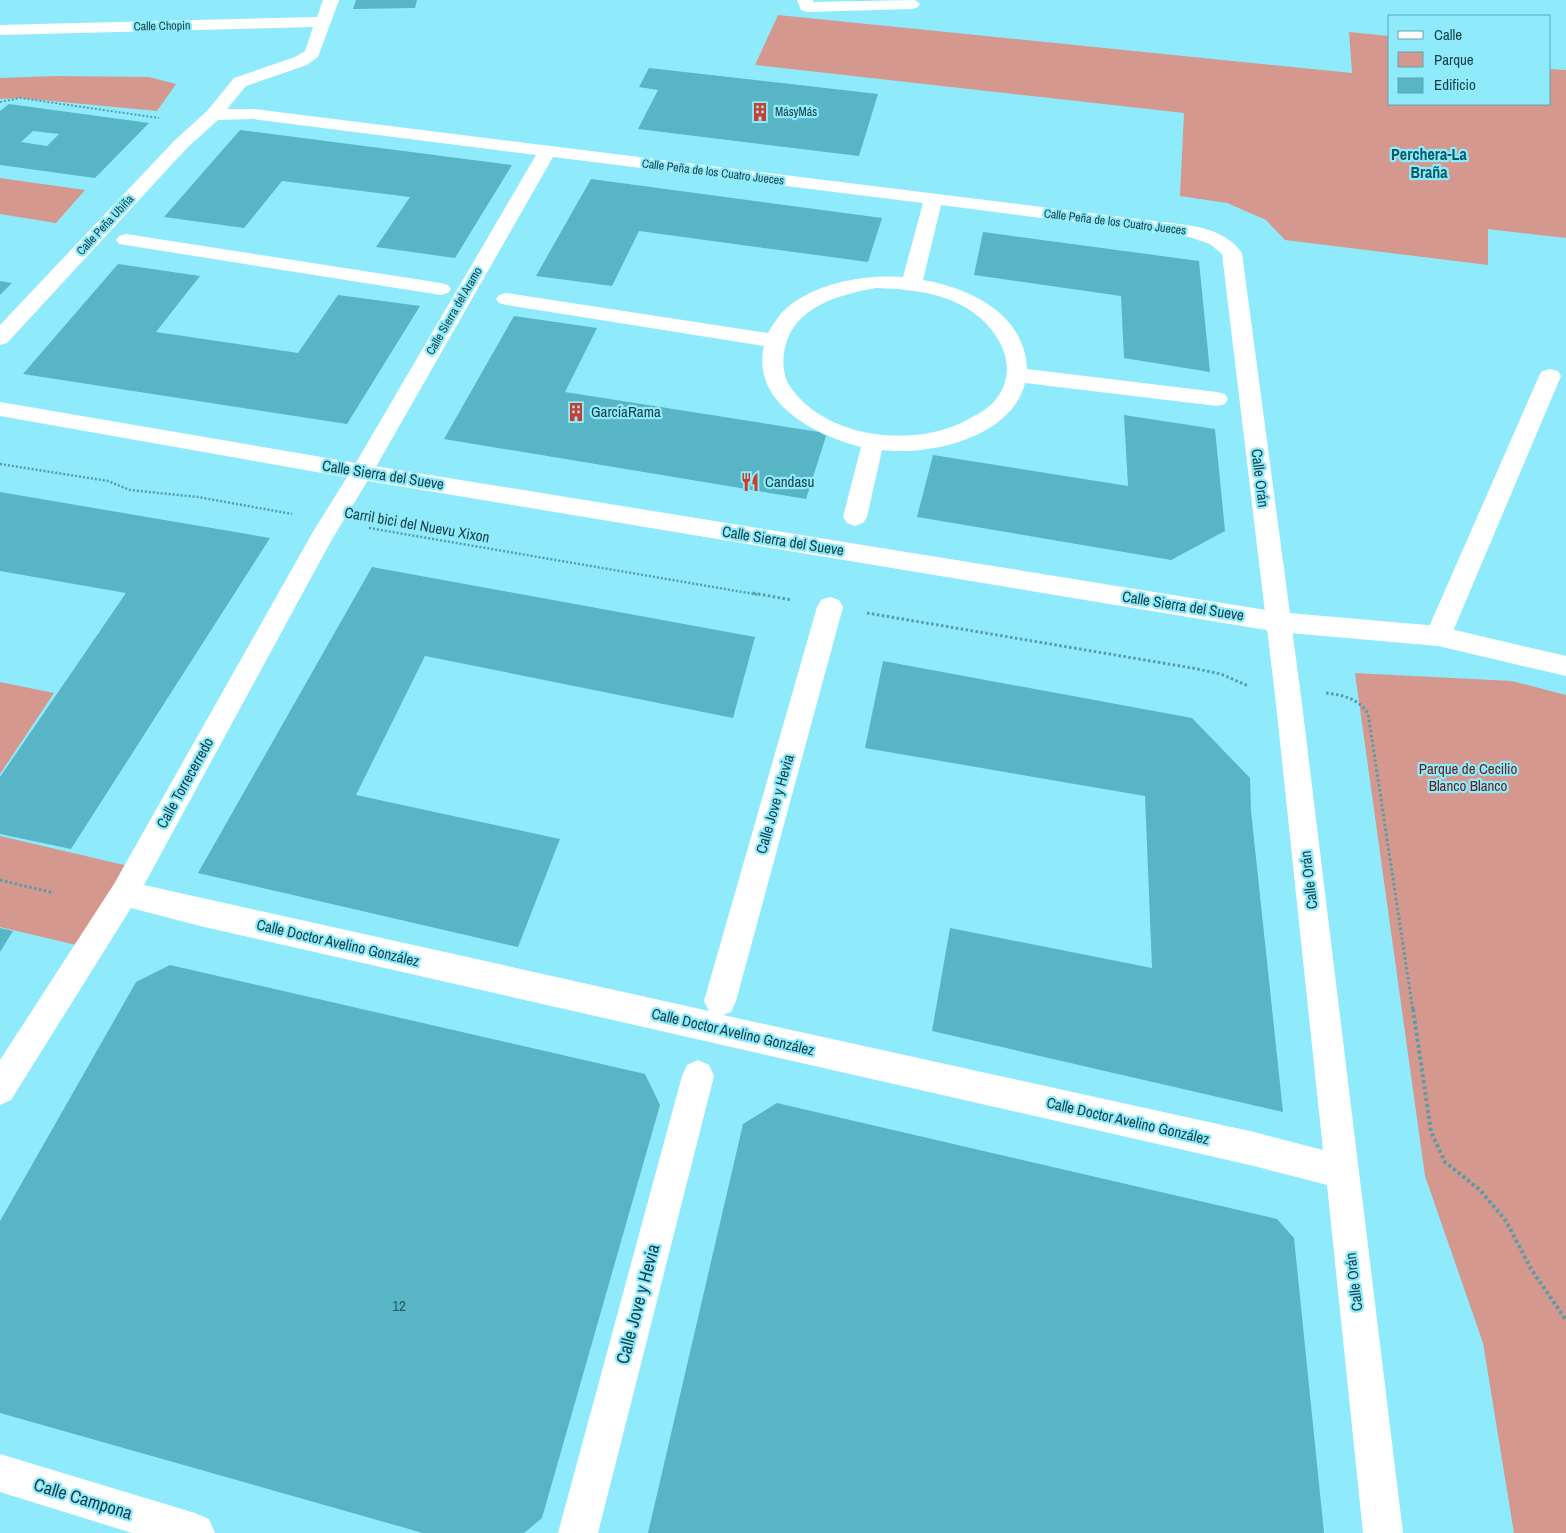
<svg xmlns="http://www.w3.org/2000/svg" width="1566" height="1533" font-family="'Archivo Narrow',sans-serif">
	<rect width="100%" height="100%" fill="#8febfb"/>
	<!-- green -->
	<g fill="#d4988e">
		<polygon points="778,15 1352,73 1349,32 1390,36 1390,104 1550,104 1550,69 1566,70 1566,238 1488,229 1488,265 1285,240 1266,220 1227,203 1180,196 1184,113 755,65"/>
		<polygon points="56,76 149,77 176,84 157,111 20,98 0,99 0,78"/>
		<polygon points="0,178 85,190 56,223 0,214"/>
		<polygon points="1355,673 1512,681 1566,695 1566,1533 1514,1533 1483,1343 1425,1176"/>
		<polygon points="0,682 54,693 0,774"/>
		<polygon points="0,836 137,868 89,948 0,927"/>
	</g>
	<!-- building -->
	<g fill="#58b5c5" fill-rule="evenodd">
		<polygon points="356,0 417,0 415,8 353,9"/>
		<polygon points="649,68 878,94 859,156 638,129 658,90 639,87"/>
		<path d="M9 104 149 123 95 178 0 165V111ZM33 131 59 134 47 146 21 142Z"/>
		<polygon points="240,130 512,165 455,258 376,247 410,197 282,181 244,228 164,217"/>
		<polygon points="591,179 882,218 868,262 639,231 612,286 536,276"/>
		<polygon points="983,232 1199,261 1210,372 1124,358 1121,296 974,275"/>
		<polygon points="118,264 200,276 156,332 298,353 338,295 420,306 347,424 23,374"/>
		<polygon points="0,281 12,283 0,295"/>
		<polygon points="514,316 597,328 565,392 819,432 826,436 806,499 444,439"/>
		<polygon points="1124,415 1215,429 1225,531 1171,560 917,517 933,455 1128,486"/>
		<polygon points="0,492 270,538 71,849 0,834 0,777 126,593 0,571"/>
		<polygon points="372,567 755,637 733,718 425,656 356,795 560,839 518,947 198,873"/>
		<polygon points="883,661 1192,718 1250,778 1251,811 1283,1112 932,1031 950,928 1152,968 1145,796 865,748"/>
		<polygon points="0,928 13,931 0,952"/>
		<polygon points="170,965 645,1074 660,1105 542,1518 524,1533 423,1533 0,1413 0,1221 136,982"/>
		<polygon points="777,1103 1277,1219 1294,1238 1324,1533 648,1533 743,1124"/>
	</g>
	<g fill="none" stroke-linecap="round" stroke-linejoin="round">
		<!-- path-far3 -->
		<polyline stroke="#589ca8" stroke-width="2" stroke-dasharray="2 2" stroke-linecap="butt" points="0,102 20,98 159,118"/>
		<!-- path-far2 -->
		<g stroke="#589ca8" stroke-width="2.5" stroke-dasharray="2 2" stroke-linecap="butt">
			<polyline points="0,464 108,481 130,490 198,497 292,514"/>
			<polyline points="369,528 760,595"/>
		</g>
		<!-- path-far1 -->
		<g stroke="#589ca8" stroke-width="3" stroke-dasharray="2.5 2.5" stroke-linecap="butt">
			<polyline points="753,593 792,600"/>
			<polyline points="867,613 1192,668 1221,674 1248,686"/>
			<path d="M1326 693C1343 695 1357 698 1368 713L1413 1011"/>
			<polyline points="0,880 54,893"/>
		</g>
		<!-- path -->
		<polyline stroke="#589ca8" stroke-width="4" stroke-dasharray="3 3" stroke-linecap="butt" points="1413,1009 1431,1132 1445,1162 1480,1190 1506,1221 1531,1269 1566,1320"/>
		<!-- street -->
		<g fill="#fff" fill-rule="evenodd">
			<path d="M323 0H339L318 57 307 65 246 86 227 109H253L1179 224C1203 227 1227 232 1242 253L1302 704 1403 1533H1363L1327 1185 1254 1166 200 926 131 908 11 1100 0 1105V1060L114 884 314 530 354 466 536 155 253 119 218 120 187 148 7 343 0 345V325L175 140 207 111 234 78 295 57 305 51 313 27 0 35V25L317 17ZM553 157 923 203 903 277C866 274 819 282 789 306 780 313 774 323 768 333L506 293 499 295 496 299 499 303 506 305 764 346C751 404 816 435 861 447L843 517 847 523 855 526 863 523 867 517 882 450C930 456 1012 437 1025 383L1217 406 1225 404 1228 399 1225 394 1217 392 1027 369C1025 314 970 288 923 280L941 205 1189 237 1210 244 1222 254 1276 704 1323 1150 1254 1132 723 1015 731 1012 736 1001 843 607 839 600 830 597 821 600 817 607 704 1001 709 1011 144 885 331 541 373 472ZM876 288C905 289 934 291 961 305 993 321 1023 362 997 398 989 409 973 417 961 423 908 448 823 437 789 385 783 375 782 359 785 348 794 306 839 295 876 288Z"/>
			<polygon points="797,0 813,0 813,2 915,0 920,4 918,7 912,9 807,12 801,10"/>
			<polygon points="126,234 441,283 448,285 451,289 448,293 441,295 119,244 116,240 119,236"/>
			<polygon points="1550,369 1558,371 1561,376 1451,636 1447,643 1438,646 1429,643 1425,636 1539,376 1542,371"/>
			<polygon points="698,1060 709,1065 714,1076 598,1533 558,1533 682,1076 687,1065"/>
			<polygon points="0,1454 195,1513 209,1519 215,1533 132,1533 0,1492"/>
		</g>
		<!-- secondary -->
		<polygon fill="#fff" fill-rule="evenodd" points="0,402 362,464 1278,612 1438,626 1566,656 1566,676 1438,646 1278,632 362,480 0,416"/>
	</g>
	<!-- icons -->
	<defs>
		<g id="building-bare" transform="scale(1.5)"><path d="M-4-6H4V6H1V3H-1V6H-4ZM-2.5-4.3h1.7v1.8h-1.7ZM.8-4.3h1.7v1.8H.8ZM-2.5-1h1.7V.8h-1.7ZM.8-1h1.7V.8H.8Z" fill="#ca3e2e" stroke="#8febfb" stroke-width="2.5" paint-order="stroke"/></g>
		<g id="restaurant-bare" transform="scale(1.5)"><path d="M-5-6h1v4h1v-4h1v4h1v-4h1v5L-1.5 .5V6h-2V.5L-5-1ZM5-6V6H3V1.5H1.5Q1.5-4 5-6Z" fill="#ca3e2e" stroke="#8febfb" stroke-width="2.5" paint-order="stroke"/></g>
	</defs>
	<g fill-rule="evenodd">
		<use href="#building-bare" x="760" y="112"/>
		<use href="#building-bare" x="576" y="412"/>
		<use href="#restaurant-bare" x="750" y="482"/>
	</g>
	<g text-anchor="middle" stroke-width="4.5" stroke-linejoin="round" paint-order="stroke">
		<!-- far-street labels -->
		<g font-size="12" fill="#173e45" stroke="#8febfb">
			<text transform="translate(162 26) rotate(-1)" y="4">Calle Chopin</text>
			<text transform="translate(713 172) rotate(7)" y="4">Calle Peña de los Cuatro Jueces</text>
			<text transform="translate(1115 222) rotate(7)" y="4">Calle Peña de los Cuatro Jueces</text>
			<text transform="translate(105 225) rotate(-47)" y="4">Calle Peña Ubiña</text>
			<text transform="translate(454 311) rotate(-60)" y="4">Calle Sierra del Aramo</text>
		</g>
		<!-- far-poi labels -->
		<g font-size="12" fill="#173e45" stroke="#8febfb" text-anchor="start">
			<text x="775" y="116">MásyMás</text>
		</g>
		<!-- poi labels -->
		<g font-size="15" fill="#173e45" stroke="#8febfb" text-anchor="start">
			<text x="591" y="417">GarcíaRama</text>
			<text x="765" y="487">Candasu</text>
		</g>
		<!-- street labels -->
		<g font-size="15" fill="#173e45" stroke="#8febfb">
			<text transform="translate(383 475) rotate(9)" y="5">Calle Sierra del Sueve</text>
			<text transform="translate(1260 478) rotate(83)" y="5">Calle Orán</text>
			<text transform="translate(417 525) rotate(10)" y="5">Carril bici del Nuevu Xixon</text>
			<text transform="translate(783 541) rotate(9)" y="5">Calle Sierra del Sueve</text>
			<text transform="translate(1183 606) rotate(9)" y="5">Calle Sierra del Sueve</text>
			<text transform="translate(185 783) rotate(-61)" y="5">Calle Torrecerredo</text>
			<text transform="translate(775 804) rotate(-74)" y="5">Calle Jove y Hevia</text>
			<text transform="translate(1309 880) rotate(-97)" y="5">Calle Orán</text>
			<text transform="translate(338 943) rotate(13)" y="5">Calle Doctor Avelino González</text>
			<text transform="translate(733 1032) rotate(13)" y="5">Calle Doctor Avelino González</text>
			<text transform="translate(1128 1121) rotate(13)" y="5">Calle Doctor Avelino González</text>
			<text transform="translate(1354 1282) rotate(-97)" y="5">Calle Orán</text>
		</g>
		<!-- park labels -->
		<g font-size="15" fill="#6e2118" stroke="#8febfb">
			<text x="1468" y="774">Parque de Cecilio<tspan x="1468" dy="17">Blanco Blanco</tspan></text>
		</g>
		<!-- near-number labels -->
		<g font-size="15" fill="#275c65">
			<text x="399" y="1311">12</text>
		</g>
		<!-- far-district labels -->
		<g font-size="16" font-weight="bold" fill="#0b5c67" stroke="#8febfb">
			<text x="1429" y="160">Perchera-La<tspan x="1429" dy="18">Braña</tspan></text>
		</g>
		<!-- near-street labels -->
		<g font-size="18" fill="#173e45" stroke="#8febfb">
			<text transform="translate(638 1304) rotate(-75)" y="6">Calle Jove y Hevia</text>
			<text transform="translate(83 1499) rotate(17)" y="6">Calle Campona</text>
		</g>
	</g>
	<!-- legend -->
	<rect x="1388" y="15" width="162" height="90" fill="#8febfb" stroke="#5fa6b2"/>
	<rect x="1398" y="31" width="25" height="8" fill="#ffffff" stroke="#5fa6b2"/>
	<text x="1434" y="40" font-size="15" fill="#173e45">Calle</text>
	<rect x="1398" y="52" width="25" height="15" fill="#d4988e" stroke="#5fa6b2"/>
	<text x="1434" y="65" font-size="15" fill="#173e45">Parque</text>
	<rect x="1398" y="78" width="25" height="15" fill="#58b5c5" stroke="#5fa6b2"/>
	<text x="1434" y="90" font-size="15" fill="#173e45">Edificio</text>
</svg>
